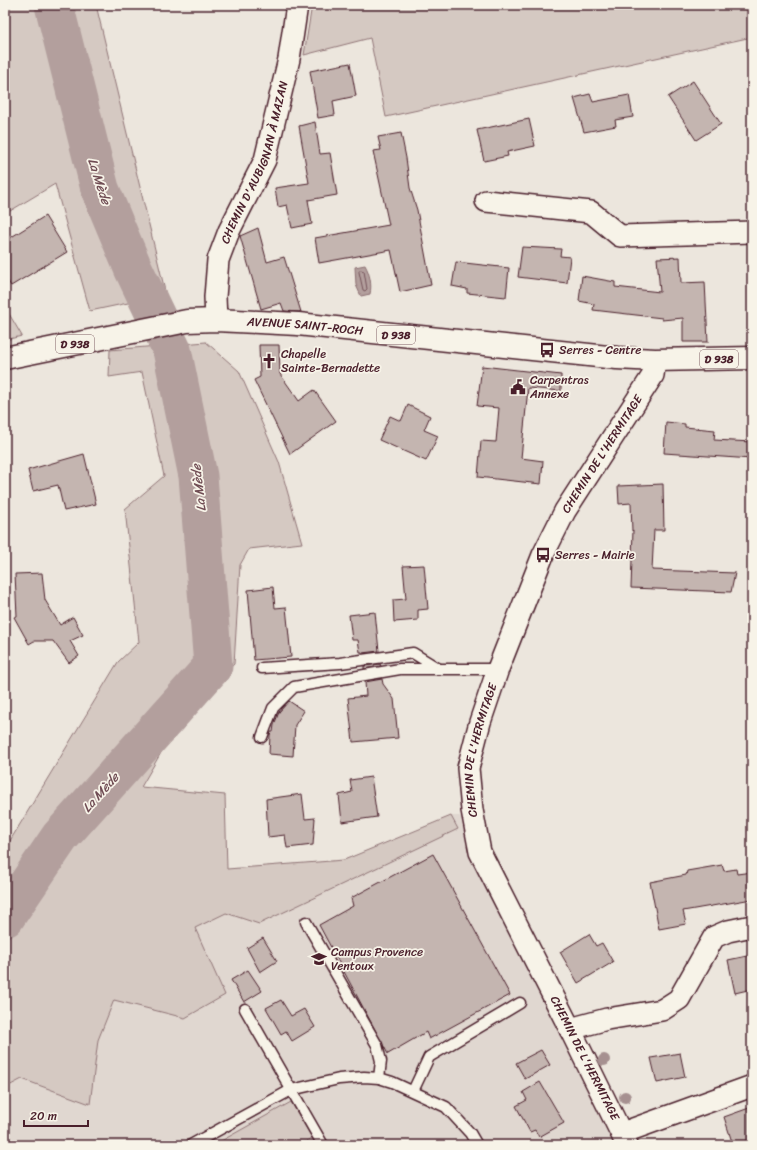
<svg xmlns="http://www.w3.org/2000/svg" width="757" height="1150" font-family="Sriracha,sans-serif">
	<rect width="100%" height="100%" fill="#ece6dd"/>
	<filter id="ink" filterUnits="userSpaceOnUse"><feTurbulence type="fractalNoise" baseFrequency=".025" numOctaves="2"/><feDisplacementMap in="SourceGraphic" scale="8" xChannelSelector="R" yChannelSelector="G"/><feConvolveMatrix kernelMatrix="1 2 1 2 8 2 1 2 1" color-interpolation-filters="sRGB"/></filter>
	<g filter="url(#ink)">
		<!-- built -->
		<polygon fill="#e0d7d0" points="451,816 464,816 472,857 614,1145 5,1145 5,1049 227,869 344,860"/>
		<!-- green -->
		<g fill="#d5c9c2" stroke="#907476">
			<polygon points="5,5 96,5 166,295 90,311 55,184 5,214"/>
			<polygon points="312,5 752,5 752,37 386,117 370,38 304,55"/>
			<polygon points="5,307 22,336 5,340"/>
			<polygon points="206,342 239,371 279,462 302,543 249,549 240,565 234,664 176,727 141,787 225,795 227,869 344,860 451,816 458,829 259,924 226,913 195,928 225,995 185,1018 114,1000 98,1040 90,1104 22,1079 5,1088 5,849 118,662 139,642 125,509 164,476 142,372 109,377 110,350"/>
			<polygon points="291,1102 312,1138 299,1145 214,1145"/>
		</g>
		<!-- water -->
		<path fill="#b39f9d" stroke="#896c6f" d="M365 265C370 274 372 285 370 294L361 296 356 285 355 267Z"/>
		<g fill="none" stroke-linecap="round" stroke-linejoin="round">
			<!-- shore -->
			<polygon stroke="#745259" stroke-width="1" points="361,270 364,271 367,289 365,291 363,290 359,272"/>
			<!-- river -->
			<polyline stroke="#b39f9d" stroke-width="39" points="5,918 60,837 213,666 198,476 172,350 133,268 100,189 54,5"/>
		</g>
		<!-- building -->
		<g fill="#c4b5b0" stroke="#4a1f2b">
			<polygon points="350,63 356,96 333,101 335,115 318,118 310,71"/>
			<polygon points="693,81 721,124 696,140 668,97"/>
			<polygon points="590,94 593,102 629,95 633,117 615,120 616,126 584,132 574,98"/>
			<polygon points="529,119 535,146 507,152 508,156 484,161 477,130"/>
			<polygon points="315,122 320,154 330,153 337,195 308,200 312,224 292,228 287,205 278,207 275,188 309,183 299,126"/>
			<polygon points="401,133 406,158 410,188 417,210 431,285 400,292 391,250 319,263 315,238 389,225 373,151 381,150 378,137"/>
			<polygon points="45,216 67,252 11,286 5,277 5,241"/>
			<polygon points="258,228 267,262 284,257 301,312 284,311 281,303 261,309 240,236"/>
			<polygon points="522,247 561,249 560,256 570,257 567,283 518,277"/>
			<polygon points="680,257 681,283 705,282 708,342 683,342 683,318 662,320 662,318 593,310 594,304 579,301 582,276 615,282 615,287 660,292 657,258"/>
			<polygon points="456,262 509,268 506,297 467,293 467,289 452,286"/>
			<polygon points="259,345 279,345 280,374 299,401 314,390 336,421 290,454 254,380 260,377"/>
			<polygon points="482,366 561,375 561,391 528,388 521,458 543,461 541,484 478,477 481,441 496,442 499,408 477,406"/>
			<polygon points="408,405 430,416 424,430 438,436 426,461 379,440 390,416 401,421"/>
			<polygon points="666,422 685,424 685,427 715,430 714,440 752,442 752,459 664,453"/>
			<polygon points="84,454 96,504 64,511 58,485 33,491 28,470"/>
			<polygon points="663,484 664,530 654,530 652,570 735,573 731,592 631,588 633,530 632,531 631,503 619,504 618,486"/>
			<polygon points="424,565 428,609 418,610 418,620 394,622 393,600 406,599 403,566"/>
			<polygon points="42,573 45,600 60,625 73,617 83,635 70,641 79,656 69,663 53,641 34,641 29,644 14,617 17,616 15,574"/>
			<polygon points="273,587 275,608 286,607 291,657 254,660 248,590"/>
			<polygon points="375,612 379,651 362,653 362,652 360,652 358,640 352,640 349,615"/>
			<polygon points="380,664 381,666 364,669 364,666"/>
			<polygon points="382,679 383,684 394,699 398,738 353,742 348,698 366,696 365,682"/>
			<polygon points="289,701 304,711 295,725 293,756 269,754 270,735 271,732 273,732 274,725 279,712"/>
			<polygon points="371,777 377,817 342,822 339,795 352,792 350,780"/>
			<polygon points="302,794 305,819 315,818 313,845 287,848 285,835 268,837 266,799"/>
			<polygon points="433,854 510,995 429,1039 426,1032 388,1054 319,925 353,906 351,898"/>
			<polygon points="722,865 724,871 736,869 737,874 752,872 752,899 683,911 686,924 659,929 650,882 686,875 687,871"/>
			<polygon points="589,934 596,946 602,943 613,962 578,983 560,952"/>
			<polygon points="263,938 277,961 260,972 247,948"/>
			<polygon points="752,955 752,989 735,993 728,960"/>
			<polygon points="248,970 262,991 244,1002 231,980"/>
			<polygon points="281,1000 291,1016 304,1009 315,1027 292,1041 286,1031 281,1034 266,1008"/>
			<polygon points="541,1050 550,1065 525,1079 516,1063"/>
			<polygon points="680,1053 685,1077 657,1083 651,1058"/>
			<polygon points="540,1082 564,1123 539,1137 535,1130 530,1132 516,1106 527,1100 523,1092"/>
			<polygon points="752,1107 752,1145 733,1145 724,1117"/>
		</g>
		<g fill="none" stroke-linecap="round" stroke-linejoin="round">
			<!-- lane casing -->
			<g stroke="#4a1f2b" stroke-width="13">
				<g id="lane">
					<polyline points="262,668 340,663 413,653 439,669"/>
					<polyline points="262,737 273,708 294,687 400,669 498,669"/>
					<polyline points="306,922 377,1045 381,1061 379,1078"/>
					<polyline points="245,1009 323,1145"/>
					<polyline points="413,1091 429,1057 520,1003"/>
					<polyline points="191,1145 291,1090 339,1079 364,1077 379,1078 392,1082 446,1107 470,1133 477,1145"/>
				</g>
			</g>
			<!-- street casing -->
			<g stroke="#4a1f2b" stroke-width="24">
				<g id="street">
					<polyline points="486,201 591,212 620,236 752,232"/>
					<path id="s1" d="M216 320 215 297 218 260 229 231 265 160 289 59 297 5"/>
					<polyline points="570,1029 607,1019 662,1010 679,999 714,937 728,931 752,926"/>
					<polyline points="622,1133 752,1086"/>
					<path id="s2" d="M627 1145 570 1029 480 852 472 810 468 768 480 722 498 669 543 555 565 511 653 375 655 360"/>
				</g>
			</g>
			<!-- primary casing -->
			<g stroke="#4a1f2b" stroke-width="25">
				<g id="primary">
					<path id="s3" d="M5 358 187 321 216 320 298 324 617 358 655 360 752 358"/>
				</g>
			</g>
			<!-- lane -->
			<use href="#lane" stroke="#f7f3e8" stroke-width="10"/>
			<!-- street -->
			<use href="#street" stroke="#f7f3e8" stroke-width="21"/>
			<!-- primary -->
			<use href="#primary" stroke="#f7f3e8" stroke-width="22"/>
		</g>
		<!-- trees -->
		<g fill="#a69090">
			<circle cx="604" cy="1060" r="6"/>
			<circle cx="625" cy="1097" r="6"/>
		</g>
	</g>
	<!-- icons -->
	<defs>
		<g id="bus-bare" transform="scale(1.2)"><path d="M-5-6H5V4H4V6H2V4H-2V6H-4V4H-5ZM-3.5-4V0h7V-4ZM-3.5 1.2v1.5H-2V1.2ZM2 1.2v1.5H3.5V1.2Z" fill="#4a1f2b" stroke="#f7f3e8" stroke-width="2.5" paint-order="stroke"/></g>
		<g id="church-bare" transform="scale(1.2)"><path d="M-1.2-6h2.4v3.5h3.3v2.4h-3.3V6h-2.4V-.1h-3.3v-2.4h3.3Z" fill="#4a1f2b" stroke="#f7f3e8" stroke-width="2.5" paint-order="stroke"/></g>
		<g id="civic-bare" transform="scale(1.2)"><path d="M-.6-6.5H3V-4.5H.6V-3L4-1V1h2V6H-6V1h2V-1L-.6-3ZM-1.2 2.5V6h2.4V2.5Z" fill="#4a1f2b" stroke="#f7f3e8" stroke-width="2.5" paint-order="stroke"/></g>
		<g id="school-bare" transform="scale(1.2)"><path d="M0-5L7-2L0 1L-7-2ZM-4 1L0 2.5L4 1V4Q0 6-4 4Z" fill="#4a1f2b" stroke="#f7f3e8" stroke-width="2.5" paint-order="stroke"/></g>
	</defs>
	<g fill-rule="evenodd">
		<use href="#bus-bare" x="547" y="350"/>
		<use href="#church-bare" x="269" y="361"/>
		<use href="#civic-bare" x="518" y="387"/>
		<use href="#bus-bare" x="543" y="555"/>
		<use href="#school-bare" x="319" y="959"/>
	</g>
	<g text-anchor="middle" stroke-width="3.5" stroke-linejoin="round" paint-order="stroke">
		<!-- shield labels -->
		<g fill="#f7f3e8" stroke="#7e5f64" stroke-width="1">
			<rect x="377" y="326" width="38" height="18" rx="3"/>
			<rect x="56" y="335" width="38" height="18" rx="3"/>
			<rect x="700" y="350" width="38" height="18" rx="3"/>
		</g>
		<g font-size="11" font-weight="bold" fill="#4a1f2b">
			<text x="396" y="339">D 938</text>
			<text x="75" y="348">D 938</text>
			<text x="719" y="363">D 938</text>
		</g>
		<!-- street labels -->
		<g font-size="12" fill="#4a1f2b" stroke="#f7f3e8">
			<text dy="4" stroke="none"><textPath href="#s1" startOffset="165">CHEMIN D'AUBIGNAN À MAZAN</textPath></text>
			<text dy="4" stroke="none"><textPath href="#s3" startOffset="304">AVENUE SAINT-ROCH</textPath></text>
			<text dy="4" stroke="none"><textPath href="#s2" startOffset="756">CHEMIN DE L'HERMITAGE</textPath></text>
			<text dy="4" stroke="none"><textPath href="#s2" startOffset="432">CHEMIN DE L'HERMITAGE</textPath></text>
			<text transform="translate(585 1058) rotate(63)" y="4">CHEMIN DE L'HERMITAGE</text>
		</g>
		<!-- poi labels -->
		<g font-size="12" fill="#4a1f2b" stroke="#f7f3e8" text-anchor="start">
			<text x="559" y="354">Serres - Centre</text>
			<text x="281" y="358">Chapelle<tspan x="281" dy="14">Sainte-Bernadette</tspan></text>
			<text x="530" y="384">Carpentras<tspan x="530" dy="14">Annexe</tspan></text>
			<text x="555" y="559">Serres - Mairie</text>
			<text x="331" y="956">Campus Provence<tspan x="331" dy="14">Ventoux</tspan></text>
		</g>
		<!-- water labels -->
		<g font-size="13" font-style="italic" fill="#6f4c53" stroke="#f7f3e8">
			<text transform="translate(100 181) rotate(72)" y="5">La Mède</text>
			<text transform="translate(198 488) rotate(-97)" y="5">La Mède</text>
			<text transform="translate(100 792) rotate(-48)" y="5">La Mède</text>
		</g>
	</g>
	<!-- margin -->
	<rect width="757" height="1150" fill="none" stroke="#f7f3e8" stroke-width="20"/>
	<rect x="10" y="10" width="737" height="1130" fill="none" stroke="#4a1f2b" stroke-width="1.5" filter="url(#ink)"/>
	<!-- scale -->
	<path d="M24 1120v6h64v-6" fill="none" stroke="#4a1f2b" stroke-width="2"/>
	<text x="30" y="1120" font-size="12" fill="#4a1f2b" stroke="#f7f3e8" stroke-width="3" paint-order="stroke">20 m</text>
</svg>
